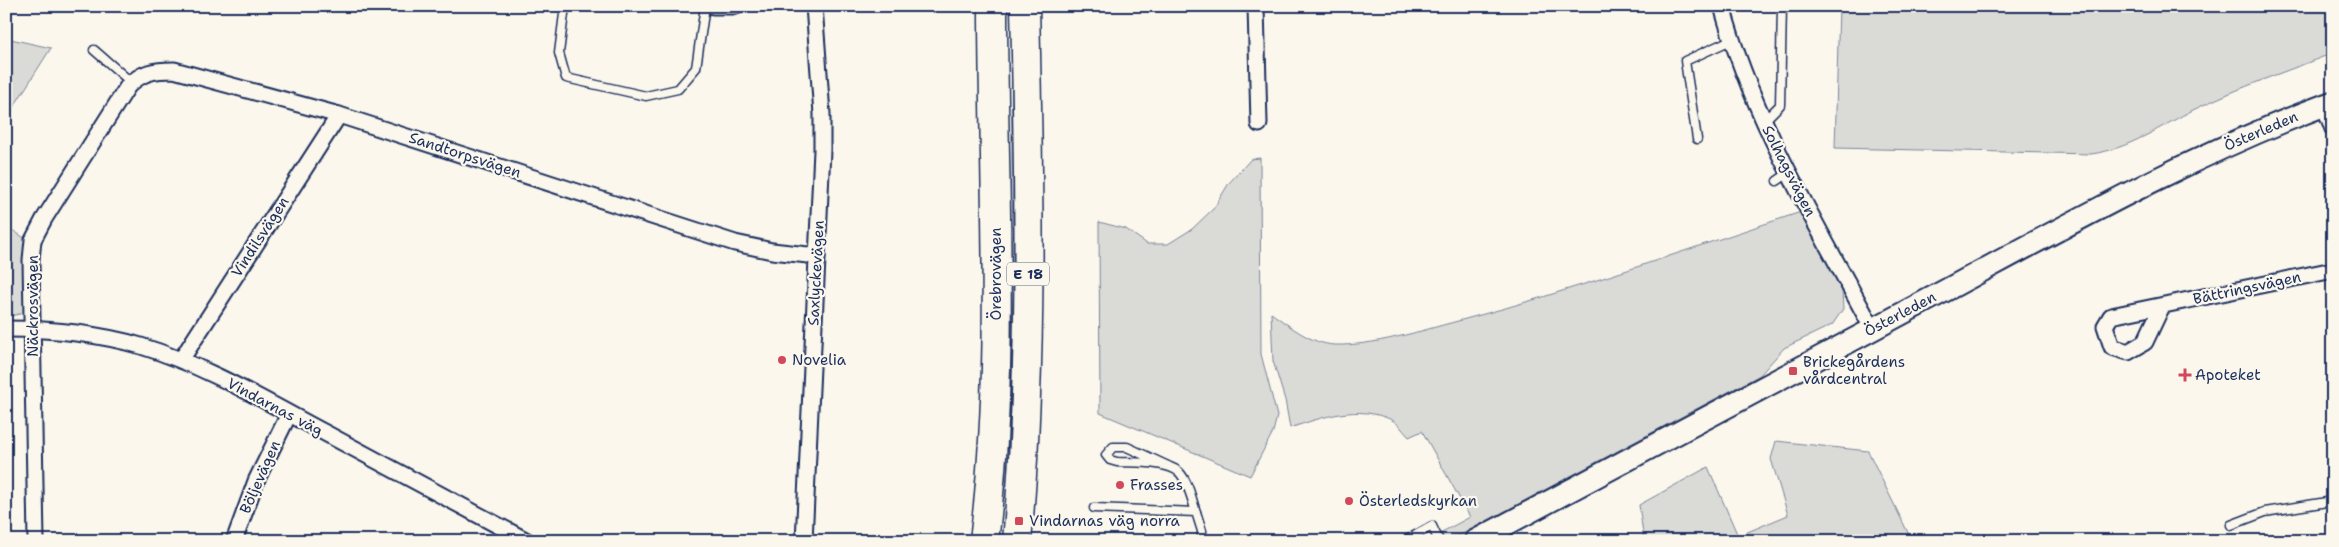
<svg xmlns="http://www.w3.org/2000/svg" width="2339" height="547" font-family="'Shantell Sans',sans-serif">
	<rect width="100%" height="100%" fill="#fbf7ec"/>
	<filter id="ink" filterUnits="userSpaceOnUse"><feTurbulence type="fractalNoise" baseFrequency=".02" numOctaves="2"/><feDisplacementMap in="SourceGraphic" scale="10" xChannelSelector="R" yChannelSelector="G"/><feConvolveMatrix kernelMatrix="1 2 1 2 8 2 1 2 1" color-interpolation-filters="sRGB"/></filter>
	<g filter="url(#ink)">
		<!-- built -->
		<polygon fill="#eae8e2" points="834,6 934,6 932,10 834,9"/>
		<!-- green -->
		<g fill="#dadad7" stroke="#7a849a">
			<polygon points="1011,6 1019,6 1013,469 1009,448 1013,291"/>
			<path d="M1839 6H2333V53C2287 71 2240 87 2195 109 2161 126 2130 149 2091 154L1835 148Z"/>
			<polygon points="6,38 51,48 6,119"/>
			<polygon points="1260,158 1261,354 1277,416 1273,432 1250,476 1100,413 1099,222 1126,229 1147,244 1168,244 1192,229 1214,208 1229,183 1251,159"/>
			<path d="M1801 212 1842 289 1843 309 1832 325 1784 348 1760 375 1449 541H1444L1442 532 1470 517 1422 431 1409 437C1404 432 1398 423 1392 420 1358 404 1323 417 1290 428L1285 400 1273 361 1271 313C1290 326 1311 344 1335 345 1373 346 1420 331 1458 321 1574 291 1687 249 1801 212Z"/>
			<polygon points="6,226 29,241 29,296 24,313 6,317"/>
			<polygon points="1776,441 1868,451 1912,541 1823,541 1821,539 1816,541 1644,541 1639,505 1708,467 1738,536 1788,515 1771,459"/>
		</g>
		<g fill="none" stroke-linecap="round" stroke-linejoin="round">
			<!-- lane casing -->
			<g stroke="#1b2f5e" stroke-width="11">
				<g id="lane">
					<polyline points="565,6 559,53 566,78 646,96 678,89 696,68 705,6"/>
					<polyline points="94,50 132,83"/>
					<polyline points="1764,121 1780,105 1782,6"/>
					<polyline points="1697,139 1685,61 1731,40"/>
					<polyline points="1777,181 1790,172"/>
					<path d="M1170 467 1127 447H1113L1106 455 1110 460 1117 462C1133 463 1167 461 1179 472 1188 481 1192 500 1196 512"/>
					<polyline points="1094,508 1196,512 1202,531 1202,541"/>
					<polyline points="2231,525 2265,512 2333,501"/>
					<polyline points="1405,541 1432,526 1439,541"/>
				</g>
			</g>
			<!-- street casing -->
			<g stroke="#1b2f5e" stroke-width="19">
				<g id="street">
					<polyline points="713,6 736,6"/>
					<polyline points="1256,6 1259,124"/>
					<path d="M1722 6C1753 121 1817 224 1872 328"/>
					<polyline points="2324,105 2333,129"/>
					<polyline points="2162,306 2145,342 2128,352 2112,347 2105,326 2111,316 2333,270"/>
					<path d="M6 329C52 329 97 333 141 346 207 366 268 403 329 435 395 471 461 506 527 541"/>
					<polyline points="181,360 339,115"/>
					<path d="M36 541 31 260 33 240 44 219 128 86C142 72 154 70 174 70L339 115 735 243 772 251 817 256"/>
					<polyline points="234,541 256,481 289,414"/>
					<polyline points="804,541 822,150 822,114 814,6"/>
				</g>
			</g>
			<!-- secondary casing -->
			<g stroke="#1b2f5e" stroke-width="25">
				<path id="secondary" d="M1475 541C1629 459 1783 377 1937 295 2066 226 2195 153 2333 102"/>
			</g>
			<!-- highway casing -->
			<g stroke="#1b2f5e" stroke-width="31">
				<g id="highway">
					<path d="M984 541C1006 364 993 184 993 6"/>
					<path d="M1017 541C1033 363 1029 185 1025 6"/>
				</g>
			</g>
			<!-- lane -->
			<use href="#lane" stroke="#fbf7ec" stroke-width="8"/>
			<!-- street -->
			<use href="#street" stroke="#fbf7ec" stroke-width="15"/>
			<!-- secondary -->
			<use href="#secondary" stroke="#fbf7ec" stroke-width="21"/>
			<!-- highway -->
			<use href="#highway" stroke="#fbf7ec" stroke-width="28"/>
		</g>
	</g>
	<!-- markers -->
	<g fill="#d1495b" stroke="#fbf7ec" stroke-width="2">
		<circle cx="782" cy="360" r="5"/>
		<rect x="1788" y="366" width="10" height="10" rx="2.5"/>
		<path d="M2182.5 367.5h5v5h5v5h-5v5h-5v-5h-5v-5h5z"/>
		<circle cx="1120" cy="485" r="5"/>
		<circle cx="1349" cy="501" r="5"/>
		<rect x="1014" y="516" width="10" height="10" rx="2.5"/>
	</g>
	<g text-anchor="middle" stroke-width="4.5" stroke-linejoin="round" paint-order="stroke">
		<!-- shield labels -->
		<rect fill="#fbf7ec" stroke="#5e6b89" stroke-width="1" x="1007" y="262.5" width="42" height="23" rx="4"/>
		<g font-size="14" font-weight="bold" fill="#1b2f5e">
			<text x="1028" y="279">E 18</text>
		</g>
		<!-- street labels -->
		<g font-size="15" fill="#1b2f5e" stroke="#fbf7ec">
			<text transform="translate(2261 131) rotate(-23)" y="5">Österleden</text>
			<text transform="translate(465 155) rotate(18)" y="5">Sandtorpsvägen</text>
			<text transform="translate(1789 171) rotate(63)" y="5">Solhagsvägen</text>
			<text transform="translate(260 237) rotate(-57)" y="5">Vindilsvägen</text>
			<text transform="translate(816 273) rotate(-87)" y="5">Saxlyckevägen</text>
			<text transform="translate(996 274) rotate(-90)" y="5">Örebrovägen</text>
			<text transform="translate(2247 288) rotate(-12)" y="5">Bättringsvägen</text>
			<text transform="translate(33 306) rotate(-90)" y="5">Näckrosvägen</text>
			<text transform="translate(1900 314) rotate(-28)" y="5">Österleden</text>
			<text transform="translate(275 407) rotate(28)" y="5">Vindarnas väg</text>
			<text transform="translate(260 477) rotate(-66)" y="5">Böljevägen</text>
		</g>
		<!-- poi labels -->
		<g font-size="15" fill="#1b2f5e" stroke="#fbf7ec" text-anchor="start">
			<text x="792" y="365">Novelia</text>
			<text x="1803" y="367">Brickegårdens<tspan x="1803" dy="17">vårdcentral</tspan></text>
			<text x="2195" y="380">Apoteket</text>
			<text x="1130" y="490">Frasses</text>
			<text x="1359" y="506">Österledskyrkan</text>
			<text x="1029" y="526">Vindarnas väg norra</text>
		</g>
	</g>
	<!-- margin -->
	<rect width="2339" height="547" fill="none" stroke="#fbf7ec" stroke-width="25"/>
	<rect x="12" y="12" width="2314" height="522" fill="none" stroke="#1b2f5e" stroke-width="2" filter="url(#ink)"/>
</svg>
